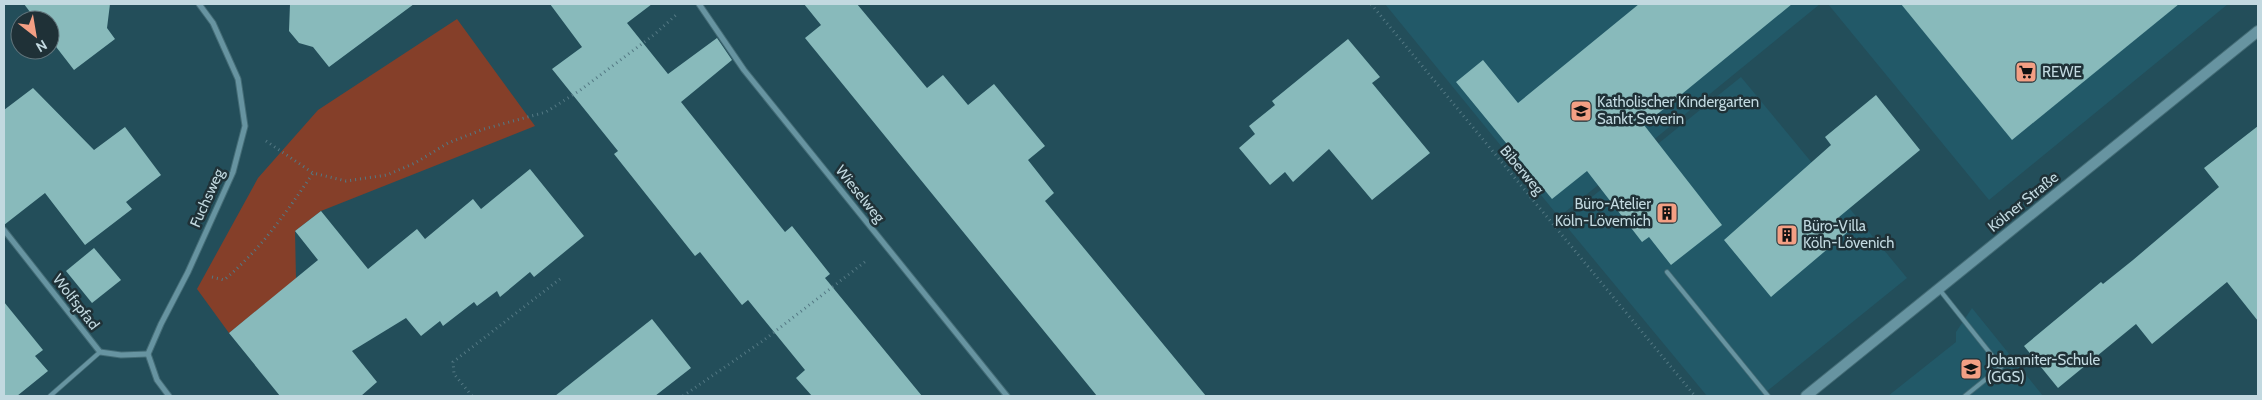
<svg xmlns="http://www.w3.org/2000/svg" width="2262" height="400" font-family="Cabin,sans-serif">
	<rect width="100%" height="100%" fill="#234e5a"/>
	<!-- built -->
	<g fill="#225968">
		<polygon points="1385,4 1820,4 1559,217"/>
		<polygon points="1828,4 2228,4 1989,200"/>
		<polygon points="1741,77 1907,278 1761,396 1707,396 1562,221"/>
		<polygon points="1972,308 2043,396 1888,396 1956,342 1956,332"/>
	</g>
	<!-- green -->
	<polygon fill="#853f29" points="457,19 535,126 321,211 295,231 296,279 229,333 197,289 258,178 318,110"/>
	<!-- building -->
	<g fill="#88babb">
		<polygon points="24,4 110,4 107,28 115,39 74,70 50,39 50,20 36,20"/>
		<polygon points="290,4 414,4 329,67 313,47 299,43 289,31"/>
		<polygon points="550,4 652,4 627,23 668,74 717,38 732,60 681,102 785,232 792,226 830,274 825,278 922,396 812,396 796,378 805,370 748,300 742,305 700,252 695,256 614,154 618,151 552,69 582,47"/>
		<polygon points="804,4 857,4 927,88 943,75 968,105 994,84 1045,146 1028,160 1054,193 1045,201 1206,396 1097,396 805,38 821,25"/>
		<polygon points="1639,4 1792,4 1644,125 1722,225 1671,265 1649,237 1642,242 1587,171 1552,199 1456,82 1483,60 1518,103"/>
		<polygon points="1901,4 2179,4 2012,140"/>
		<polygon points="1348,39 1380,77 1372,83 1430,153 1372,200 1329,149 1293,182 1285,172 1270,185 1239,148 1255,134 1249,126 1275,105 1272,101"/>
		<polygon points="33,88 94,150 125,127 161,175 126,202 132,209 85,245 45,193 4,225 4,110"/>
		<polygon points="1876,95 1920,150 1839,217 1850,230 1771,297 1724,240 1831,145 1825,137"/>
		<polygon points="2258,126 2258,321 2227,282 2152,344 2136,324 2058,388 2024,346 2101,282 2103,284 2133,260 2219,187 2204,168"/>
		<polygon points="530,169 584,236 534,277 530,272 500,297 497,291 477,306 474,302 443,326 440,321 421,336 406,318 352,351 377,382 361,396 280,396 229,333 318,260 295,231 321,211 368,269 417,229 425,239 473,199 481,209"/>
		<polygon points="94,248 121,280 92,303 66,271"/>
		<polygon points="4,302 43,350 35,356 48,371 17,396 4,396"/>
		<polygon points="652,319 691,368 655,396 555,396"/>
	</g>
	<g fill="none" stroke-linecap="round" stroke-linejoin="round">
		<!-- lane casing -->
		<g stroke="#446c76" stroke-width="5.5">
			<g id="lane">
				<polyline points="1667,272 1768,396"/>
				<polyline points="1939,289 2001,367 1965,396"/>
				<polyline points="50,396 100,352"/>
			</g>
		</g>
		<!-- street casing -->
		<g stroke="#446c76" stroke-width="7">
			<g id="street">
				<polyline points="699,4 744,70 1007,396"/>
				<polyline points="4,230 100,352 121,355 148,354"/>
				<polyline points="169,396 157,380 148,354 161,324 188,272 233,172 245,126 238,79 213,23 199,4"/>
			</g>
		</g>
		<!-- secondary casing -->
		<g stroke="#446c76" stroke-width="12">
			<polyline id="secondary" points="1806,396 2258,31"/>
		</g>
		<!-- path -->
		<g stroke="#547984" stroke-width="3" stroke-dasharray="1 4" stroke-linecap="butt">
			<polyline points="1371,4 1695,396"/>
			<polyline points="266,141 313,173 346,181 387,175 415,163 448,143 484,129 546,112 579,91 655,34 677,14"/>
			<path d="M212 277 224 280C261 249 286 213 313 173"/>
			<polyline points="472,396 454,374 453,362 560,279"/>
			<polyline points="683,396 764,340 866,261"/>
		</g>
		<!-- lane -->
		<use href="#lane" stroke="#6794a1" stroke-width="4"/>
		<!-- street -->
		<use href="#street" stroke="#6794a1" stroke-width="5"/>
		<!-- secondary -->
		<use href="#secondary" stroke="#6794a1" stroke-width="10"/>
	</g>
	<!-- icons -->
	<defs>
		<g id="supermarket-square" transform="scale(1.125)"><rect x="-9" y="-9" width="18" height="18" rx="4" fill="#f39f84" stroke="#1f3137"/><path d="M-6-5.5h2.5l.6 2H6L4.5 2H-2.5L-4.4-4H-6ZM-1.5 3.2a1.3 1.3 0 1 0 .1 0ZM3 3.2a1.3 1.3 0 1 0 .1 0Z" fill="#111"/></g>
		<g id="school-square" transform="scale(1.125)"><rect x="-9" y="-9" width="18" height="18" rx="4" fill="#f39f84" stroke="#1f3137"/><path d="M0-5L7-2L0 1L-7-2ZM-4 1L0 2.5L4 1V4Q0 6-4 4Z" fill="#111"/></g>
		<g id="building-square" transform="scale(1.125)"><rect x="-9" y="-9" width="18" height="18" rx="4" fill="#f39f84" stroke="#1f3137"/><path d="M-4-6H4V6H1V3H-1V6H-4ZM-2.5-4.3h1.7v1.8h-1.7ZM.8-4.3h1.7v1.8H.8ZM-2.5-1h1.7V.8h-1.7ZM.8-1h1.7V.8H.8Z" fill="#111"/></g>
	</defs>
	<g fill-rule="evenodd">
		<use href="#supermarket-square" x="2026" y="72"/>
		<use href="#school-square" x="1581" y="111"/>
		<use href="#building-square" x="1667" y="213"/>
		<use href="#building-square" x="1787" y="235"/>
		<use href="#school-square" x="1971" y="369"/>
	</g>
	<g text-anchor="middle" stroke-width="5" stroke-linejoin="round" paint-order="stroke">
		<!-- poi labels -->
		<g font-size="15" fill="#c2d9e0" stroke="#1f3137" text-anchor="start">
			<text x="2042" y="77">REWE</text>
			<text x="1597" y="107">Katholischer Kindergarten<tspan x="1597" dy="17">Sankt Severin</tspan></text>
			<text x="1651" y="209" text-anchor="end">Büro-Atelier<tspan x="1651" dy="17">Köln-Lövemich</tspan></text>
			<text x="1803" y="231">Büro-Villa<tspan x="1803" dy="17">Köln-Lövenich</tspan></text>
			<text x="1987" y="365">Johanniter-Schule<tspan x="1987" dy="17">(GGS)</tspan></text>
		</g>
		<!-- street labels -->
		<g font-size="15" fill="#c2d9e0" stroke="#1f3137">
			<text transform="translate(1522 170) rotate(50)" y="5">Biberweg</text>
			<text transform="translate(860 194) rotate(51)" y="5">Wieselweg</text>
			<text transform="translate(207 198) rotate(-66)" y="5">Fuchsweg</text>
			<text transform="translate(2023 202) rotate(-39)" y="5">Kölner Straße</text>
			<text transform="translate(76 302) rotate(52)" y="5">Wolfspfad</text>
		</g>
	</g>
	<!-- border -->
	<rect width="2262" height="400" fill="none" stroke="#c2d9e0" stroke-width="10"/>
	<!-- north arrow -->
	<g transform="translate(35 35) rotate(149)"><circle r="24" fill="#1f3137" stroke="#60747b"/>
	<path d="M0-4L9 19L0 12L-9 19Z" fill="#f39f84"/>
	<text y="-8" font-size="14" font-weight="bold" text-anchor="middle" fill="#c2d9e0">N</text>
	</g>
</svg>
